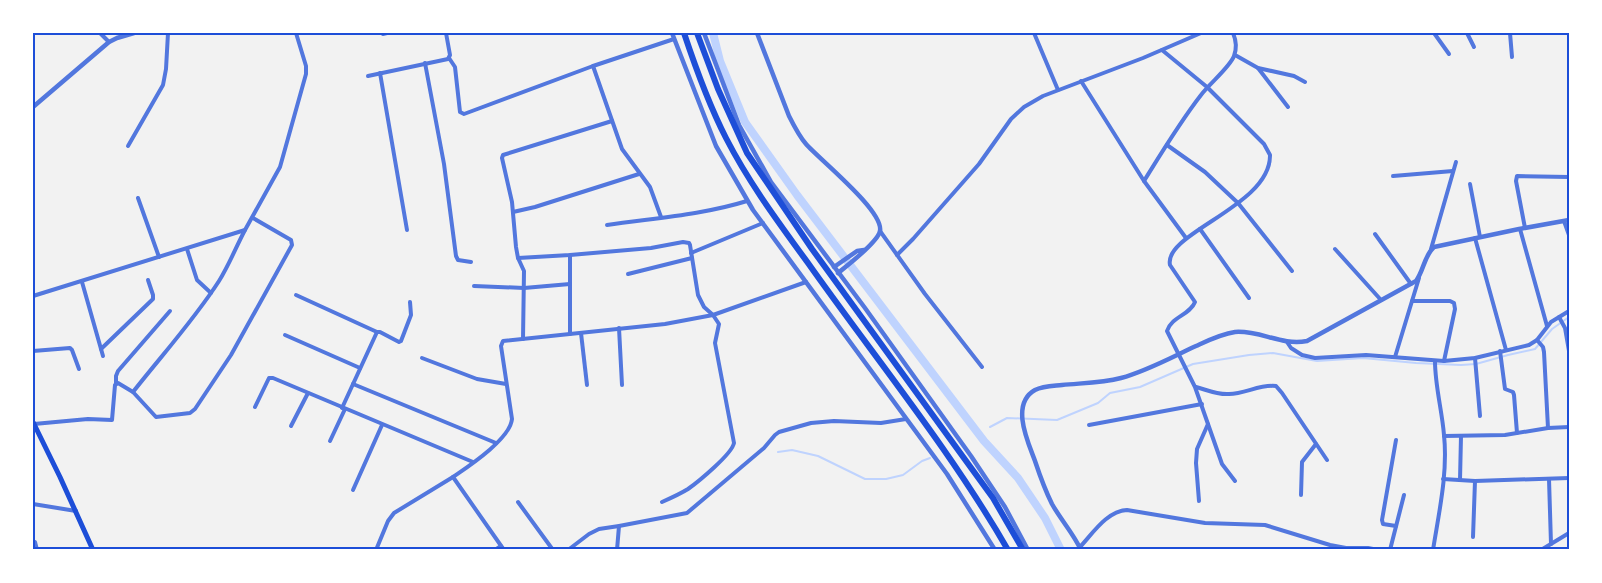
<svg xmlns="http://www.w3.org/2000/svg" width="1602" height="583" font-family="'Times New Roman',serif">
	<rect width="100%" height="100%" fill="#f2f2f2"/>
	<g fill="none" stroke-linecap="round" stroke-linejoin="round">
		<!-- stream -->
		<g stroke="#bfd3fe" stroke-width="2">
			<polyline points="990,427 1007,418 1057,420 1098,403 1110,393 1140,387 1193,364 1249,355 1273,353 1317,361 1363,358 1416,363 1461,365 1476,364 1508,355 1535,349 1552,329 1569,317"/>
			<polyline points="778,452 792,450 818,456 865,479 886,479 903,475 922,461 930,458"/>
		</g>
		<!-- canal -->
		<polyline stroke="#bfd3fe" stroke-width="8" points="713,33 720,61 745,122 797,195 984,441 1018,478 1045,518 1061,550"/>
		<!-- minor -->
		<g stroke="#5277de" stroke-width="4">
			<polyline points="100,33 109,42"/>
			<polyline points="1034,33 1058,90"/>
			<polyline points="1434,33 1449,54"/>
			<polyline points="1467,33 1474,47"/>
			<polyline points="1510,33 1512,57"/>
			<polyline points="383,34 387,33"/>
			<path d="M1162 50 1207 87 1264 144 1270 155C1271 206 1163 233 1170 265L1195 302C1190 315 1171 317 1167 331L1195 387 1222 464 1235 481"/>
			<polyline points="1235,55 1258,68 1294,76 1305,82"/>
			<polyline points="449,58 455,67 460,112 464,114 593,66 674,39"/>
			<polyline points="425,63 444,164 456,256 458,260 471,262"/>
			<polyline points="593,66 622,149 650,187 661,217"/>
			<polyline points="1258,68 1288,107"/>
			<polyline points="380,73 407,230"/>
			<polyline points="368,76 448,59 450,55 446,33"/>
			<polyline points="1081,81 1144,181 1186,238"/>
			<polyline points="1167,145 1205,172 1238,203 1292,271"/>
			<polyline points="128,146 163,85 166,69 168,33"/>
			<polyline points="1393,176 1453,171"/>
			<path d="M1144 181C1162 152 1180 122 1201 95 1209 84 1230 67 1234 56 1237 48 1236 40 1233 33"/>
			<polyline points="1470,184 1480,237"/>
			<polyline points="138,198 159,257"/>
			<polyline points="513,212 535,207 639,174"/>
			<polyline points="1564,221 1569,235"/>
			<path d="M607 225C654 218 702 215 747 201"/>
			<polyline points="1525,228 1516,181 1517,176 1569,177"/>
			<polyline points="1200,229 1249,298"/>
			<polyline points="1520,229 1547,326"/>
			<polyline points="880,231 925,294 982,367"/>
			<polyline points="1375,234 1411,284"/>
			<polyline points="1475,238 1506,350"/>
			<polyline points="187,249 197,280 211,293"/>
			<polyline points="1335,249 1381,300"/>
			<polyline points="1431,249 1456,162"/>
			<polyline points="691,253 763,223"/>
			<polyline points="570,255 570,334"/>
			<polyline points="897,255 913,239 979,164 1011,119 1024,107 1043,96 1143,58 1201,33"/>
			<path d="M518 258 570 255 651 248 683 242 689 243 690 245 698 295 704 307 713 315 719 324 715 343 734 443C732 454 698 482 688 489 680 494 671 498 662 502"/>
			<polyline points="628,274 692,258"/>
			<polyline points="82,282 103,356"/>
			<polyline points="474,286 524,288 570,284"/>
			<polyline points="296,295 377,332"/>
			<polyline points="33,296 245,230 280,167 306,74 306,66 296,33"/>
			<polyline points="1412,301 1450,301 1454,303 1455,309 1444,361"/>
			<polyline points="1559,317 1565,328 1569,351"/>
			<polyline points="619,328 622,385"/>
			<polyline points="581,333 587,385"/>
			<polyline points="285,335 360,368"/>
			<polyline points="523,339 524,271 518,258 516,247 512,202 502,158 503,155 612,121"/>
			<polyline points="1537,340 1543,347 1544,352 1548,428"/>
			<polyline points="1287,342 1291,348 1302,355 1315,358 1366,355 1444,361 1475,358 1529,345 1537,340 1551,322 1569,311"/>
			<polyline points="101,349 153,299 153,295 148,280"/>
			<polyline points="33,351 70,348 72,350 79,369"/>
			<polyline points="1500,351 1505,389 1513,392 1514,395 1517,433"/>
			<polyline points="1395,357 1419,278"/>
			<polyline points="422,358 477,379 506,384"/>
			<polyline points="1475,358 1480,416"/>
			<polyline points="116,383 116,376 118,371 170,311"/>
			<polyline points="353,384 496,443"/>
			<path d="M1196 387C1207 390 1218 395 1229 394 1245 394 1260 384 1276 386L1282 393 1327 460"/>
			<path d="M133 392C162 355 194 320 219 281 229 265 236 247 245 230"/>
			<polyline points="255,407 269,378 273,378 473,462"/>
			<polyline points="342,408 377,332 380,332 399,342 401,341 411,315 410,302"/>
			<polyline points="34,424 88,419 112,420 115,385 118,383 133,392 156,417 190,413 195,409 231,355 292,245 291,240 253,218"/>
			<polyline points="1089,425 1202,404"/>
			<polyline points="291,426 308,393"/>
			<polyline points="1444,436 1505,435 1548,428 1569,427"/>
			<polyline points="1396,440 1382,520 1383,524 1396,526"/>
			<polyline points="330,441 345,409"/>
			<path d="M453 477C469 466 510 439 512 419L501 346 503 341 665 324 713 315 806 282"/>
			<polyline points="1443,479 1475,481 1569,478"/>
			<polyline points="1549,479 1551,544"/>
			<polyline points="1460,480 1461,436"/>
			<polyline points="353,490 382,425"/>
			<polyline points="1301,495 1302,462 1316,444"/>
			<polyline points="1199,501 1196,463 1197,449 1208,424"/>
			<polyline points="518,502 553,550"/>
			<polyline points="33,504 76,511"/>
			<polyline points="1473,537 1475,481"/>
			<polyline points="35,542 37,550"/>
			<path d="M1080 547C1093 533 1107 511 1127 510L1205 523 1265 525 1330 545 1346 548H1368L1378 550"/>
			<polyline points="376,550 388,521 394,513 453,477 504,550"/>
			<polyline points="495,550 501,546"/>
			<polyline points="568,550 589,534 599,529 619,526 687,513 764,448 775,435 779,432 811,423 834,421 881,423 906,419"/>
			<polyline points="617,550 619,526"/>
			<polyline points="1390,550 1404,495"/>
			<path d="M1433 550C1439 512 1448 473 1444 435 1442 410 1435 386 1435 361"/>
			<polyline points="1541,550 1569,533"/>
		</g>
		<!-- tertiary -->
		<g stroke="#5277de" stroke-width="4.5">
			<polyline points="672,33 716,146 753,210 947,474 995,550"/>
			<polyline points="704,33 739,125 771,182 865,308 971,456 1005,507 1028,550"/>
			<path d="M757 33 789 116C794 126 799 136 806 144 820 160 884 211 880 231 878 242 848 265 838 273"/>
			<polyline points="33,107 109,42 117,38 134,33"/>
			<polyline points="834,267 857,251 864,250"/>
			<path d="M1081 550C1073 533 1061 520 1052 504 1045 490 1040 476 1035 461 1028 442 1010 404 1035 390 1043 386 1053 386 1062 385 1082 383 1102 383 1121 378 1147 371 1172 357 1196 346 1209 340 1221 334 1235 332 1260 330 1281 346 1307 341L1416 281C1424 270 1424 256 1434 247L1519 229 1569 220"/>
		</g>
		<!-- secondary -->
		<polyline stroke="#1d4ed8" stroke-width="5" points="33,422 60,477 93,550"/>
		<!-- trunk -->
		<g stroke="#1d4ed8" stroke-width="6">
			<path d="M684 33C696 69 709 105 726 138 749 183 779 223 808 263 875 358 950 449 1008 550"/>
			<polyline points="697,33 718,89 747,153 812,249 993,498 1023,550"/>
		</g>
	</g>
	<!-- border -->
	<rect width="1602" height="583" fill="none" stroke="#ffffff" stroke-width="69"/>
	<rect x="34" y="34" width="1534" height="514" fill="none" stroke="#1d4ed8" stroke-width="2"/>
</svg>
